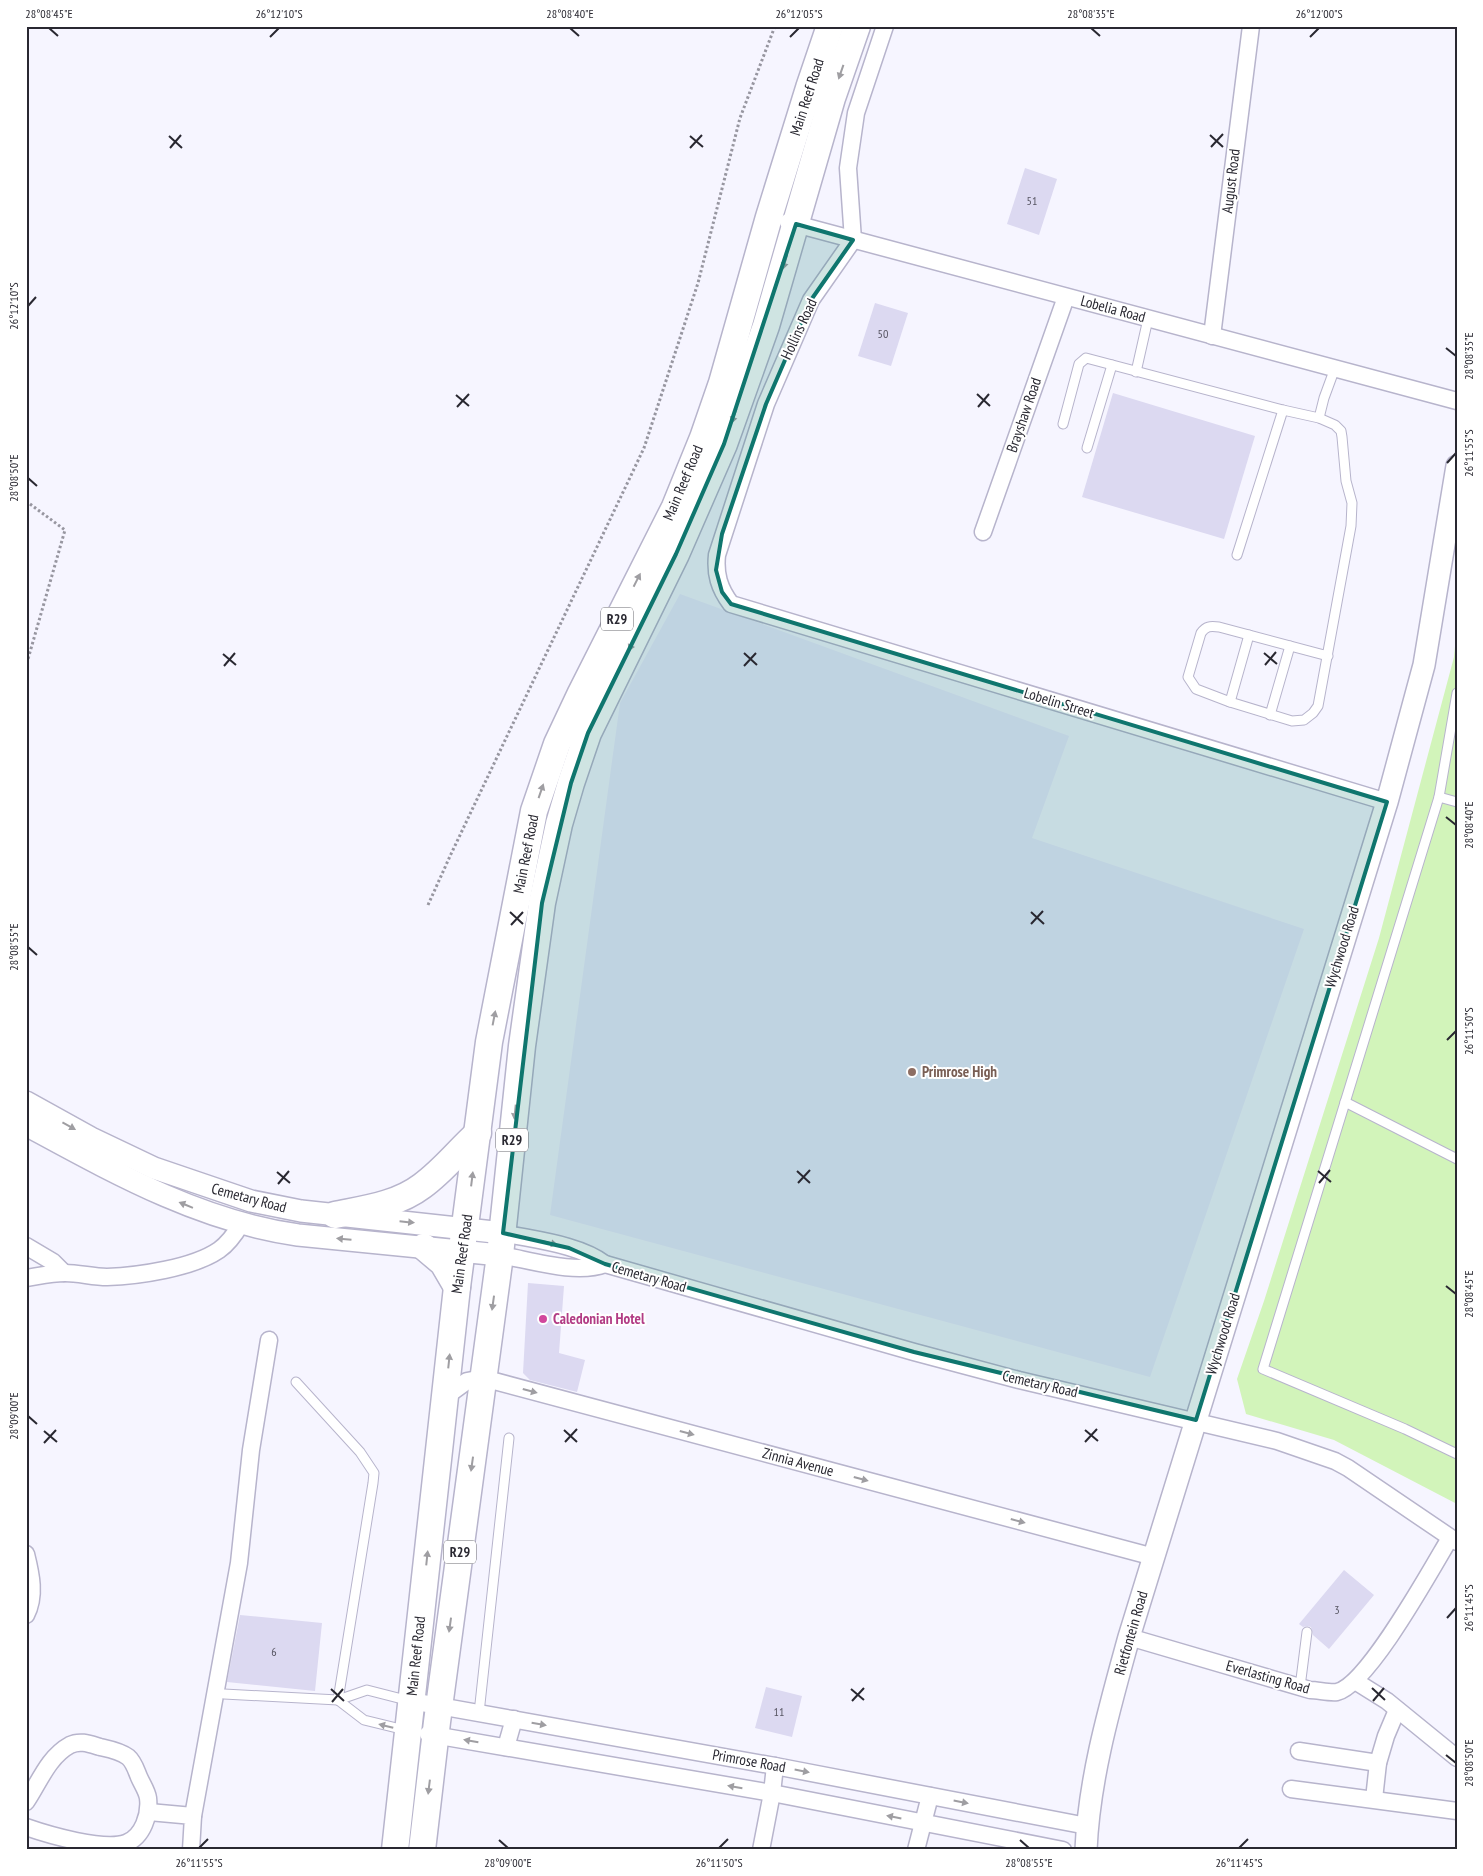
<svg xmlns="http://www.w3.org/2000/svg" width="1483" height="1876" font-family="'PT Sans Narrow',sans-serif">
	<rect width="100%" height="100%" fill="#f6f5ff"/>
	<!-- built -->
	<polygon fill="#eceafe" points="680,594 1069,736 1032,838 1304,929 1150,1377 550,1215 620,703"/>
	<!-- green -->
	<polygon fill="#d2f4ba" points="1457,624 1457,1504 1334,1440 1246,1414 1237,1379 1264,1301 1379,938 1454,657"/>
	<!-- building -->
	<g fill="#dcd9f1">
		<polygon points="1025,168 1057,179 1039,235 1007,224"/>
		<polygon points="875,303 908,313 891,366 858,356"/>
		<polygon points="1113,393 1255,436 1224,539 1082,497"/>
		<polygon points="528,1283 564,1286 559,1353 585,1360 577,1392 530,1380 523,1373"/>
		<polygon points="1344,1570 1374,1595 1329,1649 1313,1635 1311,1627 1307,1626 1303,1627 1299,1624"/>
		<polygon points="240,1615 322,1623 315,1691 227,1682"/>
		<polygon points="766,1687 802,1696 792,1737 755,1728"/>
	</g>
	<g fill="none" stroke-linecap="round" stroke-linejoin="round">
		<!-- service casing -->
		<g stroke="#b7b4cc" stroke-width="11">
			<g id="service">
				<polyline points="1136,372 1148,319"/>
				<polyline points="1319,418 1324,398 1335,368"/>
				<path d="M1063 424 1079 364 1086 358 1283 410 1319 418 1335 425 1341 431 1342 437 1346 481 1352 503 1351 526 1318 706 1313 713 1304 720 1292 721 1230 702 1196 689 1188 677 1201 633C1206 626 1210 626 1219 627L1328 656"/>
				<polyline points="1087,448 1112,365"/>
				<polyline points="1237,555 1283,410"/>
				<polyline points="1457,693 1439,797 1263,1369 1405,1429 1457,1454"/>
				<polyline points="1230,702 1249,635"/>
				<polyline points="1270,715 1290,646"/>
				<polyline points="1439,797 1457,802"/>
				<polyline points="1345,1102 1457,1159"/>
				<polyline points="1300,1687 1307,1632"/>
				<polyline points="224,1694 338,1700 373,1483 374,1473 360,1452 296,1382"/>
				<polyline points="338,1700 364,1720 405,1730"/>
				<polyline points="338,1700 367,1690 410,1701"/>
				<polyline points="479,1713 509,1438"/>
			</g>
		</g>
		<!-- minor casing -->
		<g stroke="#b7b4cc" stroke-width="19">
			<g id="minor">
				<path d="M885 26 856 113 848 168 853 240 811 300 766 404 717 555C715 574 719 588 731 604L1387 802"/>
				<polyline points="788,222 1457,401"/>
				<polyline points="1212,336 1251,26"/>
				<polyline points="983,532 1066,297"/>
				<path d="M503 1233C534 1240 579 1244 605 1264L914 1352 1019 1380 1277 1441 1335 1461 1348 1468 1457 1542"/>
				<polyline points="26,1246 53,1262 64,1273"/>
				<path d="M500 1255C530 1260 576 1275 605 1264"/>
				<path d="M26 1278C39 1276 52 1273 65 1273 79 1273 93 1277 107 1277 138 1276 193 1268 219 1250 229 1243 235 1234 241 1224"/>
				<polyline points="445,1397 467,1381 483,1378 1154,1557"/>
				<path d="M26 1554C31 1574 36 1596 26 1615"/>
				<path d="M1129 1637 1310 1690C1318 1690 1329 1693 1337 1692 1368 1685 1432 1568 1450 1538"/>
				<polyline points="1355,1681 1387,1701 1457,1758"/>
				<polyline points="411,1701 775,1766 1087,1826"/>
				<polyline points="428,1734 772,1793 1063,1850"/>
				<polyline points="506,1747 514,1719"/>
				<polyline points="1299,1751 1378,1763"/>
				<polyline points="1291,1789 1457,1811"/>
				<polyline points="1374,1799 1378,1763 1386,1736 1397,1710"/>
				<path d="M26 1802C39 1783 48 1757 70 1745 80 1740 90 1744 100 1747 109 1749 120 1751 128 1757 134 1762 136 1770 139 1777 142 1784 147 1791 148 1798 150 1814 143 1837 126 1843 104 1851 49 1835 26 1827"/>
				<polyline points="149,1812 193,1816 191,1850"/>
				<polyline points="193,1816 239,1563 251,1450 269,1340"/>
				<polyline points="761,1850 772,1793 775,1766"/>
				<polyline points="916,1850 930,1796"/>
			</g>
		</g>
		<!-- tertiary casing -->
		<g stroke="#b7b4cc" stroke-width="24">
			<g id="tertiary">
				<polyline points="26,1102 91,1138 154,1168 251,1201 301,1211 503,1233"/>
				<path d="M26 1125C113 1172 199 1221 298 1235L500 1255"/>
				<path d="M1086 1850C1089 1778 1110 1706 1129 1637L1387 802 1424 665 1457 466"/>
			</g>
		</g>
		<!-- primary casing -->
		<g stroke="#b7b4cc" stroke-width="29">
			<g id="primary">
				<path d="M335 1215C364 1209 397 1205 422 1186 443 1171 459 1150 478 1133"/>
				<polyline points="424,1247 443,1263 457,1287"/>
				<polyline points="395,1850 457,1287 489,1042 534,811 557,744 581,693 675,507 703,438 722,383 769,217 809,88 830,26"/>
				<polyline points="422,1850 437,1722 500,1255 522,1046 542,903 559,824 571,783 588,733 676,554 724,444 766,326 832,98 857,26"/>
			</g>
		</g>
		<!-- path -->
		<g stroke="#9796a0" stroke-width="3" stroke-dasharray="2.5 2.5" stroke-linecap="butt">
			<polyline points="26,501 65,530 26,666"/>
			<polyline points="428,905 451,854 644,448 698,283 740,118 775,26"/>
		</g>
		<!-- service -->
		<use href="#service" stroke="#fff" stroke-width="9"/>
		<!-- minor -->
		<use href="#minor" stroke="#fff" stroke-width="16"/>
		<!-- tertiary -->
		<use href="#tertiary" stroke="#fff" stroke-width="21"/>
		<!-- primary -->
		<use href="#primary" stroke="#fff" stroke-width="26"/>
	</g>
	<!-- one-way arrows -->
	<defs><path id="oneway-solid" d="M-6-.8H1V-3.2L6.5 0L1 3.2V.8H-6Z" transform="scale(1.25)"/></defs>
	<g fill="#9f9ea2">
		<use href="#oneway-solid" transform="translate(841 72) rotate(109)"/>
		<use href="#oneway-solid" transform="translate(785 262) rotate(106)"/>
		<use href="#oneway-solid" transform="translate(734 416) rotate(109)"/>
		<use href="#oneway-solid" transform="translate(637 580) rotate(-63)"/>
		<use href="#oneway-solid" transform="translate(632 644) rotate(117)"/>
		<use href="#oneway-solid" transform="translate(541 791) rotate(-71)"/>
		<use href="#oneway-solid" transform="translate(494 1018) rotate(-79)"/>
		<use href="#oneway-solid" transform="translate(515 1112) rotate(96)"/>
		<use href="#oneway-solid" transform="translate(69 1126) rotate(29)"/>
		<use href="#oneway-solid" transform="translate(472 1179) rotate(-83)"/>
		<use href="#oneway-solid" transform="translate(186 1205) rotate(-158)"/>
		<use href="#oneway-solid" transform="translate(407 1222) rotate(6)"/>
		<use href="#oneway-solid" transform="translate(344 1239) rotate(-175)"/>
		<use href="#oneway-solid" transform="translate(550 1243) rotate(13)"/>
		<use href="#oneway-solid" transform="translate(493 1303) rotate(98)"/>
		<use href="#oneway-solid" transform="translate(449 1361) rotate(-84)"/>
		<use href="#oneway-solid" transform="translate(530 1391) rotate(15)"/>
		<use href="#oneway-solid" transform="translate(687 1433) rotate(15)"/>
		<use href="#oneway-solid" transform="translate(472 1464) rotate(98)"/>
		<use href="#oneway-solid" transform="translate(861 1479) rotate(15)"/>
		<use href="#oneway-solid" transform="translate(1018 1521) rotate(15)"/>
		<use href="#oneway-solid" transform="translate(427 1558) rotate(-84)"/>
		<use href="#oneway-solid" transform="translate(450 1625) rotate(98)"/>
		<use href="#oneway-solid" transform="translate(539 1724) rotate(10)"/>
		<use href="#oneway-solid" transform="translate(386 1726) rotate(-166)"/>
		<use href="#oneway-solid" transform="translate(471 1741) rotate(-170)"/>
		<use href="#oneway-solid" transform="translate(802 1771) rotate(11)"/>
		<use href="#oneway-solid" transform="translate(429 1787) rotate(97)"/>
		<use href="#oneway-solid" transform="translate(735 1787) rotate(-170)"/>
		<use href="#oneway-solid" transform="translate(961 1802) rotate(11)"/>
		<use href="#oneway-solid" transform="translate(894 1817) rotate(-169)"/>
	</g>
	<!-- marked area -->
	<path fill="#0f766e" fill-opacity="0.2" stroke="#0f766e" stroke-width="4" stroke-linejoin="round" d="M796 224 853 240 811 300 766 404 722 534 716 570 722 592 731 604 1387 802 1196 1420 914 1352 605 1264 569 1248 503 1233 542 903 571 783 588 733 676 554 724 444Z"/>
	<!-- ticks -->
	<path fill="none" stroke="#292831" stroke-width="2" d="M49 28 58 36M570 28 579 36M1091 28 1100 36M270 37 279 28M790 37 799 28M1310 37 1319 28M1210 135 1223 147M169 136 182 148M690 136 703 147M1211 147 1223 134M170 148 181 135M690 148 702 135M28 306 36 297M1446 348 1456 356M977 394 990 406M456 395 469 406M457 407 469 394M978 407 989 394M1447 463 1456 453M28 478 37 486M744 653 757 665M1264 653 1277 664M223 654 236 665M1265 665 1276 652M224 666 235 653M744 666 756 653M1446 817 1456 825M510 912 523 924M1031 912 1044 924M1031 924 1043 911M511 925 523 912M28 947 37 955M1447 1040 1456 1031M797 1171 810 1183M1318 1171 1331 1182M277 1172 290 1183M798 1183 810 1170M1319 1183 1330 1170M278 1184 289 1171M1446 1286 1456 1294M28 1416 37 1424M564 1430 577 1442M1085 1430 1098 1441M44 1431 57 1442M565 1442 577 1429M1085 1442 1097 1429M44 1443 56 1430M1447 1618 1456 1608M1372 1688 1385 1700M331 1689 344 1701M851 1689 864 1700M852 1701 864 1688M1373 1701 1384 1688M332 1702 343 1689M1446 1755 1456 1763M499 1840 508 1848M1020 1840 1029 1848M199 1848 208 1839M719 1848 728 1839M1239 1848 1248 1839"/>
	<!-- markers -->
	<circle fill="#8d6e63" stroke="#fff" stroke-width="2" cx="912" cy="1072" r="5"/>
	<circle fill="#d1479c" stroke="#fff" stroke-width="2" cx="543" cy="1319" r="5"/>
	<g text-anchor="middle" stroke-width="4" stroke-linejoin="round" paint-order="stroke">
		<!-- number labels -->
		<g font-size="12" fill="#565461">
			<text x="1032" y="205">51</text>
			<text x="883" y="338">50</text>
			<text x="1337" y="1614">3</text>
			<text x="274" y="1656">6</text>
			<text x="779" y="1716">11</text>
		</g>
		<!-- shield labels -->
		<g fill="#fff" stroke="#69686f" stroke-width="1">
			<rect x="601" y="607.5" width="32" height="23" rx="4"/>
			<rect x="496" y="1128.5" width="32" height="23" rx="4"/>
			<rect x="444" y="1540.5" width="32" height="23" rx="4"/>
		</g>
		<g font-size="14" font-weight="bold" fill="#292831">
			<text x="617" y="624">R29</text>
			<text x="512" y="1145">R29</text>
			<text x="460" y="1557">R29</text>
		</g>
		<!-- street labels -->
		<g font-size="15" fill="#292831" stroke="#fff">
			<text transform="translate(807 97) rotate(-72)" y="5">Main Reef Road</text>
			<text transform="translate(1231 181) rotate(-83)" y="5">August Road</text>
			<text transform="translate(1113 309) rotate(15)" y="5">Lobelia Road</text>
			<text transform="translate(799 329) rotate(-65)" y="5">Hollins Road</text>
			<text transform="translate(1024 415) rotate(-71)" y="5">Brayshaw Road</text>
			<text transform="translate(683 483) rotate(-67)" y="5">Main Reef Road</text>
			<text transform="translate(1059 703) rotate(17)" y="5">Lobelin Street</text>
			<text transform="translate(526 854) rotate(-79)" y="5">Main Reef Road</text>
			<text transform="translate(1342 947) rotate(-73)" y="5">Wychwood Road</text>
			<text transform="translate(249 1198) rotate(15)" y="5">Cemetary Road</text>
			<text transform="translate(462 1254) rotate(-82)" y="5">Main Reef Road</text>
			<text transform="translate(649 1277) rotate(16)" y="5">Cemetary Road</text>
			<text transform="translate(1223 1334) rotate(-73)" y="5">Wychwood Road</text>
			<text transform="translate(1040 1384) rotate(13)" y="5">Cemetary Road</text>
			<text transform="translate(798 1462) rotate(15)" y="5">Zinnia Avenue</text>
			<text transform="translate(1131 1633) rotate(-74)" y="5">Rietfontein Road</text>
			<text transform="translate(416 1656) rotate(-84)" y="5">Main Reef Road</text>
			<text transform="translate(1268 1677) rotate(16)" y="5">Everlasting Road</text>
			<text transform="translate(749 1761) rotate(10)" y="5">Primrose Road</text>
		</g>
		<!-- education labels -->
		<g font-size="15" font-weight="bold" fill="#785e54" stroke="#fff" text-anchor="start">
			<text x="922" y="1077">Primrose High</text>
		</g>
		<!-- hotel labels -->
		<g font-size="15" font-weight="bold" fill="#b23c85" stroke="#fff" text-anchor="start">
			<text x="553" y="1324">Caledonian Hotel</text>
		</g>
	</g>
	<!-- border -->
	<rect width="1483" height="1876" fill="none" stroke="#ffffff" stroke-width="55"/>
	<rect x="28" y="28" width="1428" height="1820" fill="none" stroke="#292831" stroke-width="2"/>
	<g font-size="12" text-anchor="middle" fill="#292831">
		<text x="49" y="18">28°08'45"E</text>
		<text x="279" y="18">26°12'10"S</text>
		<text x="570" y="18">28°08'40"E</text>
		<text x="799" y="18">26°12'05"S</text>
		<text x="1091" y="18">28°08'35"E</text>
		<text x="1319" y="18">26°12'00"S</text>
		<text transform="translate(14 306) rotate(-90)" y="4">26°12'10"S</text>
		<text transform="translate(1469 356) rotate(-90)" y="4">28°08'35"E</text>
		<text transform="translate(1469 453) rotate(-90)" y="4">26°11'55"S</text>
		<text transform="translate(14 478) rotate(-90)" y="4">28°08'50"E</text>
		<text transform="translate(1469 825) rotate(-90)" y="4">28°08'40"E</text>
		<text transform="translate(14 947) rotate(-90)" y="4">28°08'55"E</text>
		<text transform="translate(1469 1031) rotate(-90)" y="4">26°11'50"S</text>
		<text transform="translate(1469 1294) rotate(-90)" y="4">28°08'45"E</text>
		<text transform="translate(14 1416) rotate(-90)" y="4">28°09'00"E</text>
		<text transform="translate(1469 1608) rotate(-90)" y="4">26°11'45"S</text>
		<text transform="translate(1469 1763) rotate(-90)" y="4">28°08'50"E</text>
		<text x="199" y="1867">26°11'55"S</text>
		<text x="508" y="1867">28°09'00"E</text>
		<text x="719" y="1867">26°11'50"S</text>
		<text x="1029" y="1867">28°08'55"E</text>
		<text x="1239" y="1867">26°11'45"S</text>
	</g>
</svg>
